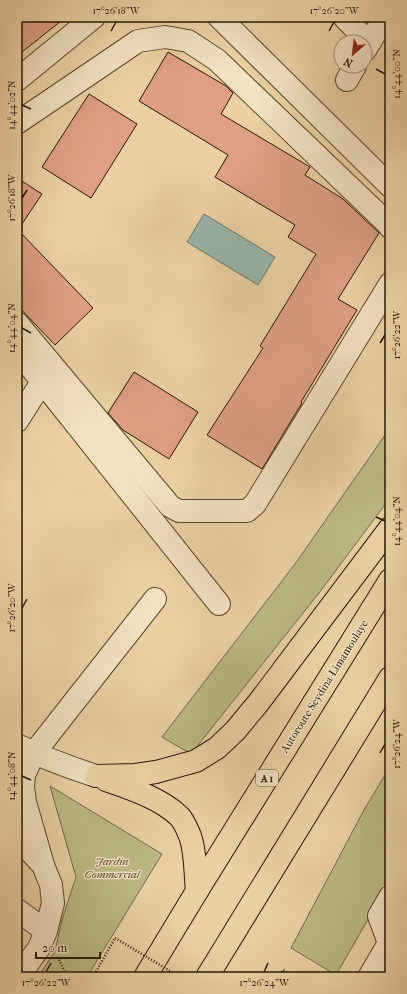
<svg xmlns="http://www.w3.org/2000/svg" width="407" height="994" font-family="'IM FELL French Canon',serif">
	<rect width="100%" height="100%" fill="#ebd1a2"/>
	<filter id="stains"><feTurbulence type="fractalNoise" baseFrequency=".005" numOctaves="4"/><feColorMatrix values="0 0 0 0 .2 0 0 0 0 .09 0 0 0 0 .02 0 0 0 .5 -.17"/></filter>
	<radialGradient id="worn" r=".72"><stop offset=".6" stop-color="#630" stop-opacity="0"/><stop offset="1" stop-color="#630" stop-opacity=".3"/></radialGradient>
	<!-- green -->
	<g fill="#bbba82" stroke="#716844">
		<polygon points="390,428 390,498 319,593 191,754 162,737 295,564"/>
		<polygon points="390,767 390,881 336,975 291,948 365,808"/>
		<polygon points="50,786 162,854 87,977 38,977 55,951 62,920 76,877"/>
	</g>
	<!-- water -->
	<polygon fill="#99b6ac" stroke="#6b766a" points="204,214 275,257 258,285 187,242"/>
	<!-- building -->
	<g fill="#df9f84" stroke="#271706">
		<polygon points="17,17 66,17 17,56"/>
		<polygon points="168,52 226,86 233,93 221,114 310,167 305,175 343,199 379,233 338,299 357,310 301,402 302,403 262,469 207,435 263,348 260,346 316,254 288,237 295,225 215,177 228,155 139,101"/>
		<polygon points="89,94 137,124 91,198 42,167"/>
		<polygon points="17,178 42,194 18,230 93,308 55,345 17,305"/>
		<polygon points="134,372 198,412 169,459 123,430 108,413"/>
	</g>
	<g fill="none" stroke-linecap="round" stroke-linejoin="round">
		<!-- minor casing -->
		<g stroke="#58462d" stroke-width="24">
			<g id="minor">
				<polyline points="219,17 390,186"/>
				<polyline points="344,17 369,43"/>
				<polyline points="365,50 385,17"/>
				<polyline points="17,80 94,17"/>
				<polyline points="347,80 355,66"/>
				<polyline points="17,123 138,41 165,37 188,41 217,60 387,223 390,227"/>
				<polyline points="17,323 170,506 179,511 247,511 255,504 390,284"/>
				<polyline points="17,350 219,604"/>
				<polyline points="17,421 42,382"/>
				<path d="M17 745C42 757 68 767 96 776"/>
				<polyline points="17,837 41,863"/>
				<polyline points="390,897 379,916 389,943 390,943"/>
				<polyline points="17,910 46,931"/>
				<polyline points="18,977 39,948 46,931 53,903 51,885 43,865 25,802 23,787 24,775 34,753 155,599"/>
				<polyline points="369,977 389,943"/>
			</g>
		</g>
		<!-- highway casing -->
		<g stroke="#271706" stroke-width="24">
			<g id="highway">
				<polyline points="96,776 135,775 156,772 196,761 217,748 235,731 259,702 390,528"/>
				<path d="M106 780C130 788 162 799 180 817 184 822 188 831 190 836 196 852 195 874 197 891"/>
				<polyline points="145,977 197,891 390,580"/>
				<polyline points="207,977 390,678"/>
			</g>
		</g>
		<!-- path -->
		<g stroke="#271706" stroke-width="2.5" stroke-dasharray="1 2" stroke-linecap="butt">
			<polyline points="58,957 67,977"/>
			<polyline points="93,977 115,938"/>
			<polyline points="278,977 283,970 295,977"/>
		</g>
		<!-- minor -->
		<use href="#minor" stroke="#f2e1c3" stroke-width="22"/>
		<!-- highway -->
		<use href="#highway" stroke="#ebd1a2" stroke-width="22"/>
		<!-- path-bridge -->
		<polyline stroke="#271706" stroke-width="2.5" stroke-dasharray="1 2" stroke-linecap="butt" points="115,938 180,977"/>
	</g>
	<!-- ticks -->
	<path fill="none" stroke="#271706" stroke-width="1.5" d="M111 31 116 22M329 31 334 22M376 69 385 74M22 105 31 109M22 198 27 190M22 328 31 333M380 343 385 335M376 517 385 521M22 608 27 599M380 753 385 744M22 776 31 780M46 972 51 963M264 972 268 963"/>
	<g text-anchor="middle" stroke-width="3" stroke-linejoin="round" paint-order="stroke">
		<!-- shield labels -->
		<rect fill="#f2e1c3" stroke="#64543f" stroke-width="1" x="256" y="770" width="22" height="16" rx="3"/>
		<g font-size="10" font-weight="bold" fill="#271706">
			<text x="267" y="782">A 1</text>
		</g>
		<!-- street labels -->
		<g font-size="11" fill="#271706" stroke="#f2e1c3">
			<text transform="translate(324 686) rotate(-58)" y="4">Autoroute Seydina-Limamoulaye</text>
		</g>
		<!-- park labels -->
		<g font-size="11" font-style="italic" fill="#53482b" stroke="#f2e1c3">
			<text x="112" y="865">Jardin<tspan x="112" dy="13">Commercial</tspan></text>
		</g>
	</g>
	<!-- margin -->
	<rect width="407" height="994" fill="none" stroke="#ebd1a2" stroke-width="44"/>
	<!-- north arrow -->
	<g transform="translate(353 54) rotate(208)"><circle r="19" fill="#f2e1c3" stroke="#a19077"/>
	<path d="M0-3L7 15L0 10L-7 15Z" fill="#8f2418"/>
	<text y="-6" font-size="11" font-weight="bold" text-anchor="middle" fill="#271706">N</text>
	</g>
	<!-- scale -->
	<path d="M36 952v6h64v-6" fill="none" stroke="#271706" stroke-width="2"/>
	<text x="42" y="952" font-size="12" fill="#271706" stroke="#f2e1c3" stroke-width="3" paint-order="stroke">20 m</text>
	<rect x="22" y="22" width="363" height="950" fill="none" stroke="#271706" stroke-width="1.5"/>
	<g font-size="10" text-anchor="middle" fill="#271706">
		<text x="116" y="14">17°26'18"W</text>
		<text x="334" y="14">17°26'20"W</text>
		<text transform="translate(396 74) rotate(-90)" y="4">14°44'00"N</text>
		<text transform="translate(11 105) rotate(-90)" y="4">14°44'02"N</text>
		<text transform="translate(11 198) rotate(-90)" y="4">17°26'18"W</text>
		<text transform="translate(11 328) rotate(-90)" y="4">14°44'04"N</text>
		<text transform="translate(396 335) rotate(-90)" y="4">17°26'22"W</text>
		<text transform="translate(396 521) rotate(-90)" y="4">14°44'04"N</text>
		<text transform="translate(11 608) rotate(-90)" y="4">17°26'20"W</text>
		<text transform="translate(396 744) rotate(-90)" y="4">17°26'24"W</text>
		<text transform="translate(11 776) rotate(-90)" y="4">14°44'08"N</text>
		<text x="46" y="986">17°26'22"W</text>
		<text x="264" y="986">17°26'24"W</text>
	</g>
	<rect width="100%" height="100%" filter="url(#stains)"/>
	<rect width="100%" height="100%" fill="url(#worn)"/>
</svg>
